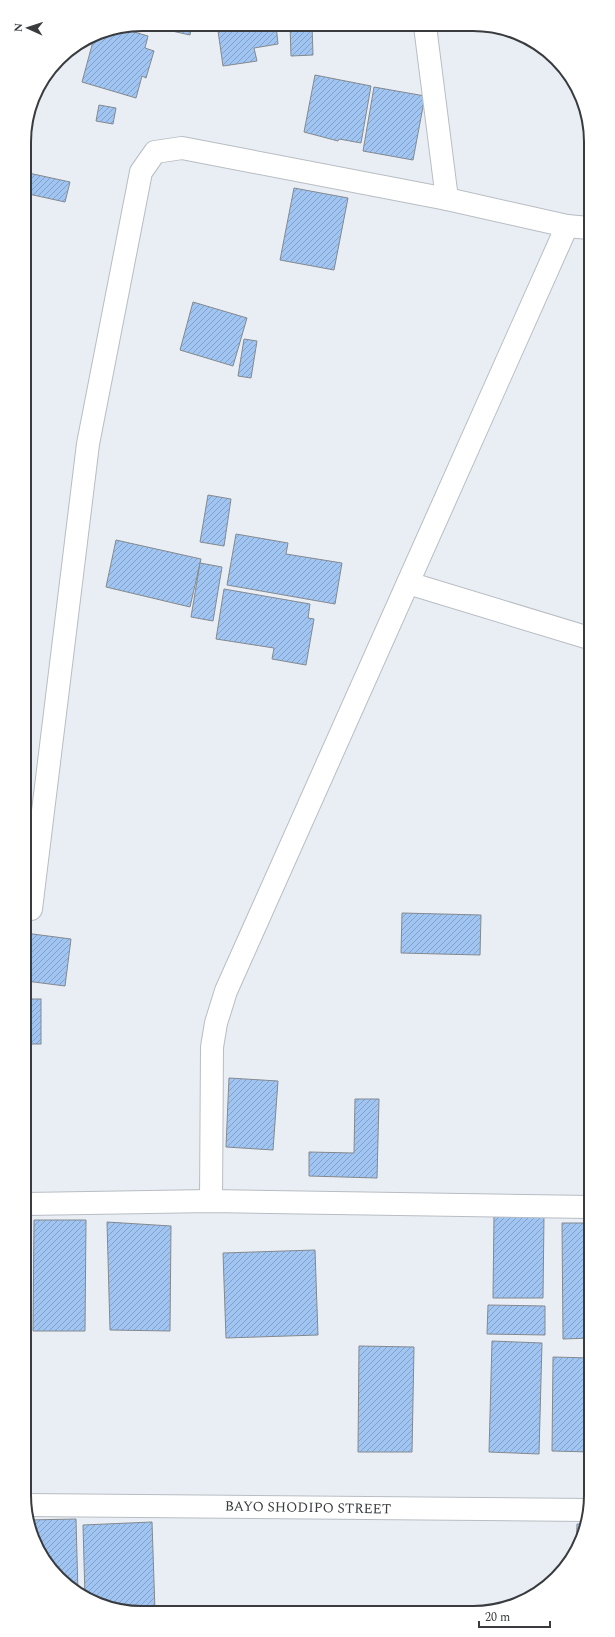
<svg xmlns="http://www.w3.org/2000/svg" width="615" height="1637" font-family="Spectral,serif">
	<defs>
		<pattern id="building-hatch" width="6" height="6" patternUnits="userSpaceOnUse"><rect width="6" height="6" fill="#a0c5f2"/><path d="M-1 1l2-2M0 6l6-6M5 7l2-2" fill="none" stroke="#83a1c5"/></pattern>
	</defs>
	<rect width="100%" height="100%" fill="#e9eef5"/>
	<!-- building -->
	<g fill="url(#building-hatch)" stroke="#84898f">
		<polygon points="140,24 192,24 190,35"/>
		<polygon points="217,24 276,25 278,44 254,48 257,61 223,66"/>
		<polygon points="290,25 312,25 313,55 291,56"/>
		<polygon points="120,28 148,36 145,48 154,51 146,78 142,76 136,98 82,82 95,34"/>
		<polygon points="315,75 371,86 361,143 339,139 338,141 304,132"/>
		<polygon points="374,87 425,96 413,160 363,151"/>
		<polygon points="99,105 116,108 113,124 96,121"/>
		<polygon points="24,172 70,182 65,202 24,193"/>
		<polygon points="294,188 348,198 334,270 280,260"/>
		<polygon points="193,302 247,318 233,366 180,350"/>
		<polygon points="244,339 257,341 251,378 238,376"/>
		<polygon points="208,495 231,499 224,546 200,542"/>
		<polygon points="236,534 288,543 286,554 342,563 335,604 227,585"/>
		<polygon points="116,540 201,559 190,607 106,587"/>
		<polygon points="200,563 222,567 213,621 191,617"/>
		<polygon points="224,589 310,604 308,618 314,619 306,665 272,659 274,648 216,639"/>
		<polygon points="402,913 481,915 480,955 401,953"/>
		<polygon points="25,933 71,939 65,986 26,981"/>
		<rect x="26" y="999" width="15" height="45"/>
		<polygon points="229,1078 278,1081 273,1150 226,1147"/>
		<polygon points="355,1099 379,1099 377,1178 309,1176 309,1152 354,1153"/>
		<polygon points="494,1215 544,1215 543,1298 493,1298"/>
		<polygon points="34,1220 86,1220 85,1331 33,1331"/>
		<polygon points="107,1222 171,1226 170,1331 110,1330"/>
		<polygon points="562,1223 590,1223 591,1338 563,1339"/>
		<polygon points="26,1228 28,1228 26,1295"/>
		<polygon points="315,1250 318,1335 226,1338 223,1253"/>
		<polygon points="488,1305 545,1306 545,1335 487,1334"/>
		<polygon points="492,1341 542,1343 539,1454 489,1452"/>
		<polygon points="359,1346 414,1347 412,1452 358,1452"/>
		<polygon points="553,1357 591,1358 591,1452 552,1451"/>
		<polygon points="76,1519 78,1593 59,1579 40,1554 27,1520"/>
		<polygon points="152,1522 155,1611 119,1611 85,1598 83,1525"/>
		<polygon points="577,1524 586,1524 582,1540 576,1550"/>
	</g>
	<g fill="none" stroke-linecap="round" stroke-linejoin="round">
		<!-- minor casing -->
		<g stroke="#b8bdc3" stroke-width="24">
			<g id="minor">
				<polyline points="425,26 447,199"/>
				<polyline points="408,583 589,638"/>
				<polyline points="31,909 88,444 141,172 155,152 182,148 447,199 567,226 589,228"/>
				<polyline points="211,1201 212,1047 216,1023 226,991 567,226"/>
				<polyline points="26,1204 211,1201 590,1207"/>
				<polyline points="26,1505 589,1510"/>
			</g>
		</g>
		<!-- minor -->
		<use href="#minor" stroke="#fff" stroke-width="22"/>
	</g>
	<g text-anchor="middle" stroke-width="3" stroke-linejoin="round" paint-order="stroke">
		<!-- street labels -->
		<g font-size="14" fill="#393b3e" stroke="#fff">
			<text transform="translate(308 1507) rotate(1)" y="5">BAYO SHODIPO STREET</text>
		</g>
	</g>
	<!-- crop -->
	<path d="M0 0H615V1637H0ZM142 31H473A111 111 0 0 1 584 142V1495A111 111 0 0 1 473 1606H142A111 111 0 0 1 31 1495V142A111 111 0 0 1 142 31Z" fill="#fff" fill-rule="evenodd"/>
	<path fill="none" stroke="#393b3e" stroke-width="2" d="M142 31H473A111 111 0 0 1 584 142V1495A111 111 0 0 1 473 1606H142A111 111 0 0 1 31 1495V142A111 111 0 0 1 142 31Z"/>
	<!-- north arrow -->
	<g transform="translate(28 28) rotate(273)" stroke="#ffffff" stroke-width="3" paint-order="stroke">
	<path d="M0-3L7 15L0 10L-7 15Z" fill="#393b3e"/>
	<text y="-6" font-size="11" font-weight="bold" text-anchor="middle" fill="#393b3e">N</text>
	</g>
	<!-- scale -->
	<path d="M479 1621v6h71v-6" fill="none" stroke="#393b3e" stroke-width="2"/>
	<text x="485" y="1621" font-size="12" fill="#393b3e" stroke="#ffffff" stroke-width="3" paint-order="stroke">20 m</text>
</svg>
